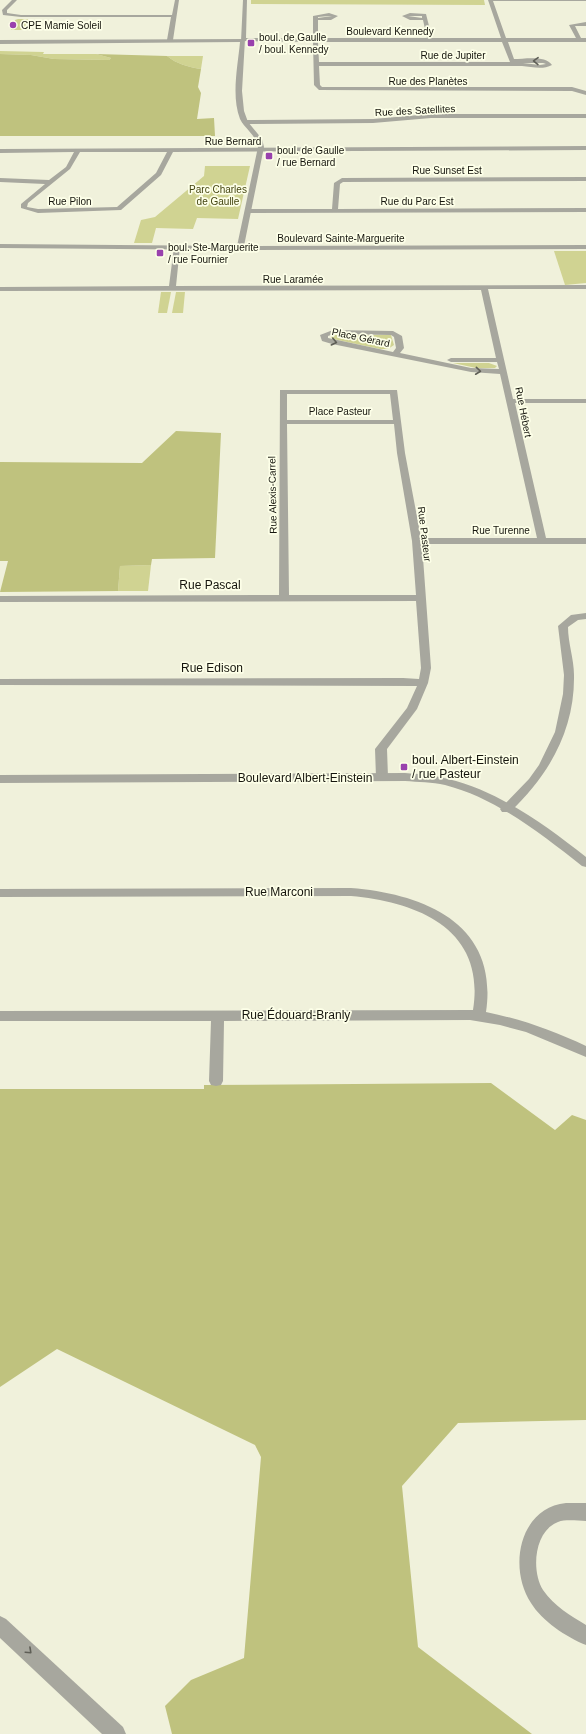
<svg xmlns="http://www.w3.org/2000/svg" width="586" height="1734" font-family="Helvetica,sans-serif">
	<rect width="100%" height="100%" fill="#f0f1db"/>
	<!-- green -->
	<g fill="#d0d392">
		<polygon points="251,0 484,0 485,5 251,4"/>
		<polygon points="18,19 28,19 24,30 11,30 15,20"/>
		<polygon points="0,51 44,52 43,54 96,54 111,58 109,60 54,59 31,55 0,54"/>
		<path d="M167 56H203L201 69C188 67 177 64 167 56Z"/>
		<polygon points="205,166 250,166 238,219 197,218 193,229 156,228 152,243 134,243 141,220 155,217 204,176"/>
		<polygon points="554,251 586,251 586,283 565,285"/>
		<polygon points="161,292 171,292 167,313 158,313"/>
		<polygon points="176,292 185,292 183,313 172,313"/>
		<polygon points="332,335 391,335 394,345 388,349 380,349 333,339 331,337"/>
		<polygon points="453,363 489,363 497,366 495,368 476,368"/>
		<polygon points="151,565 148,591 118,591 120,566"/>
	</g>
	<!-- forest -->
	<g fill="#bfc27e">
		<path d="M0 54 31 55 54 59 109 60 111 58 96 54 167 56C177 64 188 67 201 69L198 87 201 93 197 119 214 118 215 136H0Z"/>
		<polygon points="176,431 221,433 215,558 152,559 151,565 120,566 118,591 0,592 8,561 0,561 0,462 142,463"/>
		<polygon points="491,1083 555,1130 572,1115 586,1120 586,1420 458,1423 402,1486 418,1647 532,1734 172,1734 165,1706 191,1680 244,1658 261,1457 255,1445 57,1349 0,1387 0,1089 204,1089 204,1085"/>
	</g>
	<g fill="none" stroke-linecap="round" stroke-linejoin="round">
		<!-- minor -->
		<g fill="#a7a79e" fill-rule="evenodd">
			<polygon points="12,0 17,0 7,10 7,13 21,15 172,15 175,0 179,0 173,40 170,42 167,40 171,17 21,17 3,15 2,10"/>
			<path d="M243 0H247L246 38H313V16L329 13 338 16 331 20H318V38H427L423 20H410L402 16 410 13 426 14 432 38H501L488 0H586V1H493L506 38H576L569 25 586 22V26H575L581 38H586V42H508L514 59C524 59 546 55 552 65 543 70 532 67 522 66H319L320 85 322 87H572L586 91V95L572 91 319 90 314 85 313 42 241 41ZM329 16H332L318 18V17ZM408 16H422V18ZM318 42H502L510 62H319ZM523 63H543L546 64 540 65Z"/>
			<polygon points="431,114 586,114 586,118 431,118 373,123 245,124 242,122 245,120 373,119"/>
			<path d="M586 146V150L173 152 161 175 121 210 38 213 21 208V204L45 184 0 182V178L49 180 66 167 74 152 0 153V149ZM80 152H167L156 173 117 207 38 209 27 207 28 203 70 169Z"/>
			<polygon points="586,177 586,181 343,182 340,184 338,209 586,208 586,212 248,213 245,211 248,209 332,209 334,183 342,178"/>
			<path d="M177 245 180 247 176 286 586 285V289H488L513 399H586V403H515L546 538H586V544H422L431 668 428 683 417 709 387 749 388 777 386 780 382 781 376 777 375 749 407 708 417 686 0 685V679L403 678 419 679 421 668 416 601 0 602V596L279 595 280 390H397L405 453 421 538H537L500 374 471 372 332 344 322 341 320 335 333 330 393 331 402 336 404 348 400 353 471 368 499 369 497 362H451L447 360 451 358H496L481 290 0 291V287L169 286 174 247ZM334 334 391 335 394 337 396 348 393 352 328 338V336ZM287 394H390L393 420H287ZM287 424H394L397 453 412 541 416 595H289Z"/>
			<path d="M586 613V619L578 620 568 627C568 643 574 659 574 675 575 730 549 775 510 812H502L500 809 529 779 539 765 555 732 563 694 564 675 558 626 571 615Z"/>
			<path d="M351 888C425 894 499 924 486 1012 521 1019 554 1031 586 1046V1057L526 1032 500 1025 470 1020 224 1021 223 1081 221 1085 216 1086 211 1085 209 1081 211 1021H0V1011L473 1010C486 930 419 902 351 896L0 897V889Z"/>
			<path d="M566 1503H586V1521C578 1521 566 1519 558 1522 534 1531 531 1571 543 1590 554 1606 571 1616 586 1625V1645C566 1637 542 1621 531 1603 508 1568 519 1508 566 1503Z"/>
		</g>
		<!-- tertiary -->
		<g fill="#a7a79e" fill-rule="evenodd">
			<path d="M245 39 242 91 244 111 248 122 262 139 264 147 244 246 586 245V249L240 250 0 248V244L237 246 258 147C256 135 245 129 240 119 231 96 238 65 240 42L0 44V40Z"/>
			<path d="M405 773C419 774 434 775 448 779 499 791 545 825 586 857V867L582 866C541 834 496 798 445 785 432 782 418 782 405 781L0 783V775Z"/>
			<polygon points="0,1616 6,1619 123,1727 126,1734 102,1734 0,1638"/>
		</g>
	</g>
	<!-- one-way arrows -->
	<defs><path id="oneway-chevron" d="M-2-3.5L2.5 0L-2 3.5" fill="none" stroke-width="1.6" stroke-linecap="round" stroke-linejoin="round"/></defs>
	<g stroke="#5e5e56">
		<use href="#oneway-chevron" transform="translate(536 61) rotate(-179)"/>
		<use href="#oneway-chevron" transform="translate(334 342) rotate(13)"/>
		<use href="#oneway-chevron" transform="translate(478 371) rotate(6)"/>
		<use href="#oneway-chevron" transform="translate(29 1651) rotate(43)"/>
	</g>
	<!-- markers -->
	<g fill="#9941ad" stroke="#fdffe8" stroke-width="1.5">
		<circle cx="13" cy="25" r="4"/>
		<rect x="247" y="39" width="8" height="8" rx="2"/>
		<rect x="265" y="152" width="8" height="8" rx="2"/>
		<rect x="156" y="249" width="8" height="8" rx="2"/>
		<rect x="400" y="763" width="8" height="8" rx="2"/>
	</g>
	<g text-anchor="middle" stroke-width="3.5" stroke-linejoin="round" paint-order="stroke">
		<!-- far-poi labels -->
		<g font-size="10" fill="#15150d" stroke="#fdffe8" text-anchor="start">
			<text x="21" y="29">CPE Mamie Soleil</text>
			<text x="259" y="41">boul. de Gaulle<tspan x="259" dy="12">/ boul. Kennedy</tspan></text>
			<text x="277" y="154">boul. de Gaulle<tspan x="277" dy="12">/ rue Bernard</tspan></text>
			<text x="168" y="251">boul. Ste-Marguerite<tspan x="168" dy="12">/ rue Fournier</tspan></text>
		</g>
		<!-- far-street labels -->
		<g font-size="10" fill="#15150d" stroke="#fdffe8">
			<text x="390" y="35">Boulevard Kennedy</text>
			<text x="453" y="59">Rue de Jupiter</text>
			<text x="428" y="85">Rue des Planètes</text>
			<text transform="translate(415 110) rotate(-3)" y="4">Rue des Satellites</text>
			<text x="233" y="145">Rue Bernard</text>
			<text x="447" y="174">Rue Sunset Est</text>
			<text x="70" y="205">Rue Pilon</text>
			<text x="417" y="205">Rue du Parc Est</text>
			<text x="341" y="242">Boulevard Sainte-Marguerite</text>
			<text x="293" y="283">Rue Laramée</text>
			<text transform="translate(361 337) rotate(12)" y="4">Place Gérard</text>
			<text x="340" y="415">Place Pasteur</text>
			<text transform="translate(524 412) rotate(79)" y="4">Rue Hébert</text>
			<text transform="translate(272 495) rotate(-91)" y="4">Rue Alexis-Carrel</text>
			<text x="501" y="534">Rue Turenne</text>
			<text transform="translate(425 534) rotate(83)" y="4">Rue Pasteur</text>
		</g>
		<!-- far-park labels -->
		<g font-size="10" fill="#454612" stroke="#fdffe8">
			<text x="218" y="193">Parc Charles<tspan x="218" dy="12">de Gaulle</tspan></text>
		</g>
		<!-- street labels -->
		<g font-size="12" fill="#15150d" stroke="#fdffe8">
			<text x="210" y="589">Rue Pascal</text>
			<text x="212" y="672">Rue Edison</text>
			<text x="305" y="782">Boulevard Albert-Einstein</text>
			<text x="279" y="896">Rue Marconi</text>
			<text x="296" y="1019">Rue Édouard-Branly</text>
		</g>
		<!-- poi labels -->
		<g font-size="12" fill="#15150d" stroke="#fdffe8" text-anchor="start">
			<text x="412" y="764">boul. Albert-Einstein<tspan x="412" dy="14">/ rue Pasteur</tspan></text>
		</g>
	</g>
</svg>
